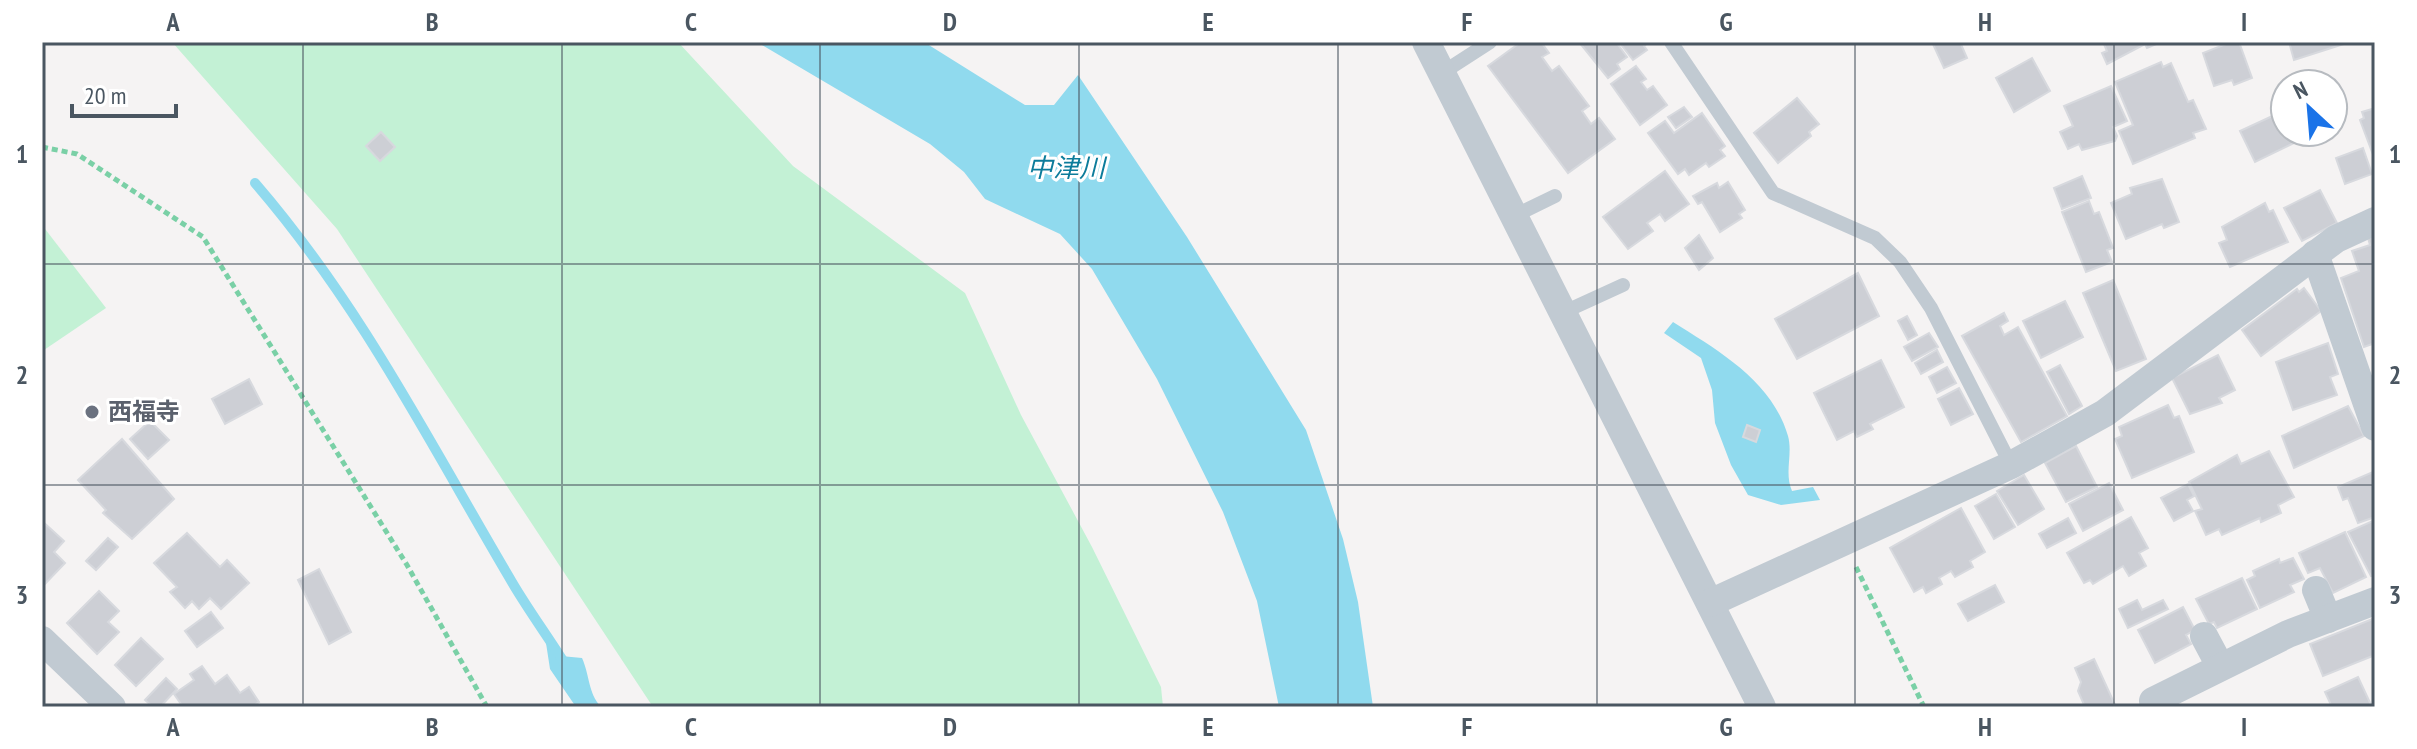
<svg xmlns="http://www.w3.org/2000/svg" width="2417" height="749" font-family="'PT Sans Narrow','Noto Sans JP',sans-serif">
	<rect width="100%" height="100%" fill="#f5f3f3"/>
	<!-- green -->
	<g fill="#c3f1d5">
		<polygon points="172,42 678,42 793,166 965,293 1021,415 1092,547 1161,687 1163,707 653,707 337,229"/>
		<polygon points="42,225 106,308 44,350 42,348"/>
	</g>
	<!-- water -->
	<g fill="#90daee">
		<polygon points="757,42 924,42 1025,105 1054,105 1078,75 1187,237 1306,430 1343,539 1358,602 1373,707 1279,707 1257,601 1223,512 1157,379 1092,269 1060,234 985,199 964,172 930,144"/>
		<path d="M1673 322C1719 351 1772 381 1788 436 1793 454 1784 473 1792 491L1813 487 1820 500 1781 505 1748 495 1731 465 1715 423 1712 390 1701 358 1664 333Z"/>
		<path d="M546 643 561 656 582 658C590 676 588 693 601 707H576L550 669Z"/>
	</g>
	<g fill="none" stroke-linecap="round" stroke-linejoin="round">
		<!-- stream -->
		<path stroke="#90daee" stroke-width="10" d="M255 183C361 306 427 438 509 577 526 607 547 635 565 664"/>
	</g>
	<!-- building -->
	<g fill="#cdcfd5" stroke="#d7d9de" stroke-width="2">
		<polygon points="1521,42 1541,42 1549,53 1542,57 1552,71 1559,66 1589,106 1582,111 1591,124 1599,118 1615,139 1568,173 1488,66"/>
		<polygon points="1579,42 1616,42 1627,57 1617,64 1620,69 1608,78"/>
		<polygon points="1619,42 1649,42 1644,46 1647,50 1633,60"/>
		<polygon points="1932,42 1960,42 1967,58 1944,68"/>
		<polygon points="2103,42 2161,42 2147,48 2145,44 2107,64 2102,53 2107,51"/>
		<polygon points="2231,42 2239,42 2252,78 2234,85 2232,80 2214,86 2203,53"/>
		<polygon points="2289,42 2350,42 2294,60"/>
		<polygon points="2032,58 2050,91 2014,112 1996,78"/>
		<polygon points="2161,62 2163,67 2171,63 2188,102 2193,100 2206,129 2193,133 2195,138 2133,164 2119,131 2133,125 2115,82"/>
		<polygon points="1636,66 1646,79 1641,82 1647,90 1653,86 1667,105 1640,125 1611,84"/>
		<polygon points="2111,86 2127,121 2113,127 2117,136 2115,141 2082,150 2079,144 2068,149 2060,132 2073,126 2064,106"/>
		<polygon points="1797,98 1819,124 1809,132 1811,136 1778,163 1754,133"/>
		<polygon points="1684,107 1692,117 1676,128 1668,117"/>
		<polygon points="2375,108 2375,160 2360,120 2364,118 2362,112"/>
		<polygon points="2281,112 2285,132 2291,132 2296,142 2255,162 2240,131"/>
		<polygon points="1702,113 1725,146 1720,150 1725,156 1709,167 1706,163 1689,175 1685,169 1678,174 1648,133 1665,121 1674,133"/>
		<polygon points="381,132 395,147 380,161 366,146"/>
		<polygon points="2363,148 2372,174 2345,184 2336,158"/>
		<polygon points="1665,171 1689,204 1665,221 1660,214 1647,223 1653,231 1628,249 1603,217"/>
		<polygon points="2082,176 2091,198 2062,209 2054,188"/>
		<polygon points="2162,179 2179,222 2164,228 2162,224 2126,239 2111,203 2132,194 2130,188"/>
		<polygon points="1728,182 1745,210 1739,214 1742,218 1720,232 1702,202 1698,204 1693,196 1717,183 1719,188"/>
		<polygon points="2320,190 2337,223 2302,241 2284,208"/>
		<polygon points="2089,201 2094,214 2099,212 2113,248 2107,250 2112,262 2086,272 2062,212"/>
		<polygon points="2265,203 2269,212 2273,210 2288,242 2230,267 2219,243 2227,240 2222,227"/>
		<polygon points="1699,235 1713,258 1699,270 1685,248"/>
		<polygon points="2375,236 2375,343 2364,347 2341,278 2359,271 2352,251 2370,245 2368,238"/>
		<polygon points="1858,273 1879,316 1797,359 1775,319"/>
		<polygon points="2113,280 2146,359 2116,371 2083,293"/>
		<polygon points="2304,288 2321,311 2261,356 2242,330 2297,289 2299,292"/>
		<polygon points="2065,301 2083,337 2041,358 2023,321"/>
		<polygon points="2004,313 2008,321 2000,326 2004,335 2018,327 2067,416 2021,442 1962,336"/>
		<polygon points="1907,316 1917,335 1908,340 1898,321"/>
		<polygon points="1929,333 1938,347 1912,361 1904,347"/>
		<polygon points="2328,343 2338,374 2330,377 2337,395 2293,410 2276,362"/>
		<polygon points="1937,350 1943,362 1921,374 1915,363"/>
		<polygon points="2218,355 2235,390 2219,398 2222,403 2190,414 2172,378"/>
		<polygon points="1881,360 1904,407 1870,424 1873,429 1857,437 1854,431 1837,440 1814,393"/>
		<polygon points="2060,365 2082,406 2069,414 2047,372"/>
		<polygon points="1947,367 1956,383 1937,393 1929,377"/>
		<polygon points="249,379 262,404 225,424 212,399"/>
		<polygon points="1959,388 1973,414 1951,425 1938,399"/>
		<polygon points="2168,405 2174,418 2179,416 2194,452 2132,478 2115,439 2122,436 2119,427"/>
		<polygon points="2348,406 2364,436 2294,468 2282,436"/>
		<polygon points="150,421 169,440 148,459 130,439"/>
		<polygon points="1747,425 1760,430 1756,442 1743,437"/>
		<polygon points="122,439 174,499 132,539 103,513 106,510 78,480"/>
		<polygon points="2076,446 2097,487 2066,502 2045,463"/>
		<polygon points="2269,451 2294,497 2278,505 2281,513 2261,522 2260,518 2222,535 2219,529 2206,535 2195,511 2202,509 2189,482 2237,455 2241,464"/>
		<polygon points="2373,472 2375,517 2358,523 2348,498 2343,500 2338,487"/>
		<polygon points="2024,475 2044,509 2018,525 1997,491"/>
		<polygon points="2109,483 2123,510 2083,531 2069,504"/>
		<polygon points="2188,484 2194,496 2187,500 2193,511 2174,521 2161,498"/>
		<polygon points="1996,494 2015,527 1994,539 1975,506"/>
		<polygon points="1961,508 1985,552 1970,561 1973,567 1955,577 1951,571 1939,578 1942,584 1926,593 1923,587 1914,592 1890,548"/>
		<polygon points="2131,517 2148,548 2139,553 2146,566 2129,576 2123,566 2093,584 2090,580 2084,583 2067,553"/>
		<polygon points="2068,518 2076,533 2047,548 2039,534"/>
		<polygon points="2375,520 2375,575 2371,576 2348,532"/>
		<polygon points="42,521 64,541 54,552 65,563 42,587"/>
		<polygon points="2345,532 2366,577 2333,593 2320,568 2308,573 2299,553"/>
		<polygon points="187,533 220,567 227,560 249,583 221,609 210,598 199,609 192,601 185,608 170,592 177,587 154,563"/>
		<polygon points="108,538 118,547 96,570 86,561"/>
		<polygon points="2293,558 2304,579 2290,585 2294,592 2260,608 2247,580 2255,576 2253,571 2279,559 2280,563"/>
		<polygon points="319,569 351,632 329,644 298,580"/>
		<polygon points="2242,578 2257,609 2217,628 2214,622 2209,624 2196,599"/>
		<polygon points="1995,585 2004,602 1968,621 1958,604"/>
		<polygon points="99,591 119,611 108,622 119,632 97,654 67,623"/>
		<polygon points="2137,600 2142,610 2163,600 2168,609 2128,628 2119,609"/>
		<polygon points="2183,607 2195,630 2186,635 2191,644 2155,663 2138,630"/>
		<polygon points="211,612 223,628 197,647 185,631"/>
		<polygon points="2375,618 2375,655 2323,676 2310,644"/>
		<polygon points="141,638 163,659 136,686 115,665"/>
		<polygon points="2094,659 2116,707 2085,707 2078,691 2081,682 2075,668"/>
		<polygon points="202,666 215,684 227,675 240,693 249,687 259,702 252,707 183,707 174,694 194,680 190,674"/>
		<polygon points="2358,677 2372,707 2332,707 2325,692"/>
		<polygon points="166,678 177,689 160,707 153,707 145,700"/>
	</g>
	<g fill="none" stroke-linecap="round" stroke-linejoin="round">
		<!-- path -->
		<g stroke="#7ad0a6" stroke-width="5" stroke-dasharray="6 4" stroke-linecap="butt">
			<polyline points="42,147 77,154 203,237 407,565 487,707"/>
			<polyline points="1856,567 1924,707"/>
		</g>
		<!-- service -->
		<g stroke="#c1cad2" stroke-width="14">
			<polyline points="1671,42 1773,193 1875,238 1900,262 1931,308 2011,465"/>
			<polyline points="1442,73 1490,42"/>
			<polyline points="1514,216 1555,196"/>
			<polyline points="1564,312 1623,285"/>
		</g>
		<!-- minor -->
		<g stroke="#c1cad2" stroke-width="28">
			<polyline points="1426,42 1762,707"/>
			<polyline points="2315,254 2375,427"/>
			<polyline points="2316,590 2328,619"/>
			<polyline points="1710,603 2011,465 2105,413 2336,239 2375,221"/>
			<polyline points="2204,636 2220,666"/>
			<polyline points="42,640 112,707"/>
			<polyline points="2153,701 2288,634 2375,601"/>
		</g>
	</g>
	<!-- grid -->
	<path fill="none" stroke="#4a5661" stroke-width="2" stroke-opacity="0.55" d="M303 42V707M562 42V707M820 42V707M1079 42V707M1338 42V707M1597 42V707M1855 42V707M2114 42V707M42 264H2375M42 485H2375"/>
	<!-- markers -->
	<circle fill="#6b7280" stroke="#fff" stroke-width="3" cx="92" cy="412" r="8"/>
	<g text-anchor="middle" stroke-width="6" stroke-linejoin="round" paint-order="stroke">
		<!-- worship labels -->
		<g font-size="24" font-weight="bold" fill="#5b616d" stroke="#fff" text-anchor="start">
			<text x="108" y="420">西福寺</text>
		</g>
		<!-- water labels -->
		<g font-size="26" font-style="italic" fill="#0c7c9b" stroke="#fff">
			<text x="1066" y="177">中津川</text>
		</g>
	</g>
	<!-- border -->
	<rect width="2417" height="749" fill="none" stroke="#ffffff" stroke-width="88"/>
	<!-- north arrow -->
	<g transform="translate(2309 108) rotate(334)"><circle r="38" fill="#ffffff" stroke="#b7bbc0" stroke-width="2"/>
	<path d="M0-6L14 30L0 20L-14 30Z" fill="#1a73e8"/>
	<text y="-12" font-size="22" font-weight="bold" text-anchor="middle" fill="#4a5661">N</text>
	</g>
	<!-- scale -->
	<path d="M72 104v12h104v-12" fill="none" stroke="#4a5661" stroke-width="4"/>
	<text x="84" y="104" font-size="24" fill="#4a5661" stroke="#ffffff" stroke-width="6" paint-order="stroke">20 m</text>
	<rect x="44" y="44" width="2329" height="661" fill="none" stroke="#4a5661" stroke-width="3"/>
	<g font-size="26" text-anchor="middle" font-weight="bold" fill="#4a5661">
		<text x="173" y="31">A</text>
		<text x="432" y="31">B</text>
		<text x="691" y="31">C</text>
		<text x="950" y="31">D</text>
		<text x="1208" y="31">E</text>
		<text x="1467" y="31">F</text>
		<text x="1726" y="31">G</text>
		<text x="1985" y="31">H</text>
		<text x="2244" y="31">I</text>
		<text x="22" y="163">1</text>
		<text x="2395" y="163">1</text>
		<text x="22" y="384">2</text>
		<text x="2395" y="384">2</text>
		<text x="22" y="604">3</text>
		<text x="2395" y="604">3</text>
		<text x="173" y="736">A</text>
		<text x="432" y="736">B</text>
		<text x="691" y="736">C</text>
		<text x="950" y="736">D</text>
		<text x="1208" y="736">E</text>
		<text x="1467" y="736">F</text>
		<text x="1726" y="736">G</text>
		<text x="1985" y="736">H</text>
		<text x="2244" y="736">I</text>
	</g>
</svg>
